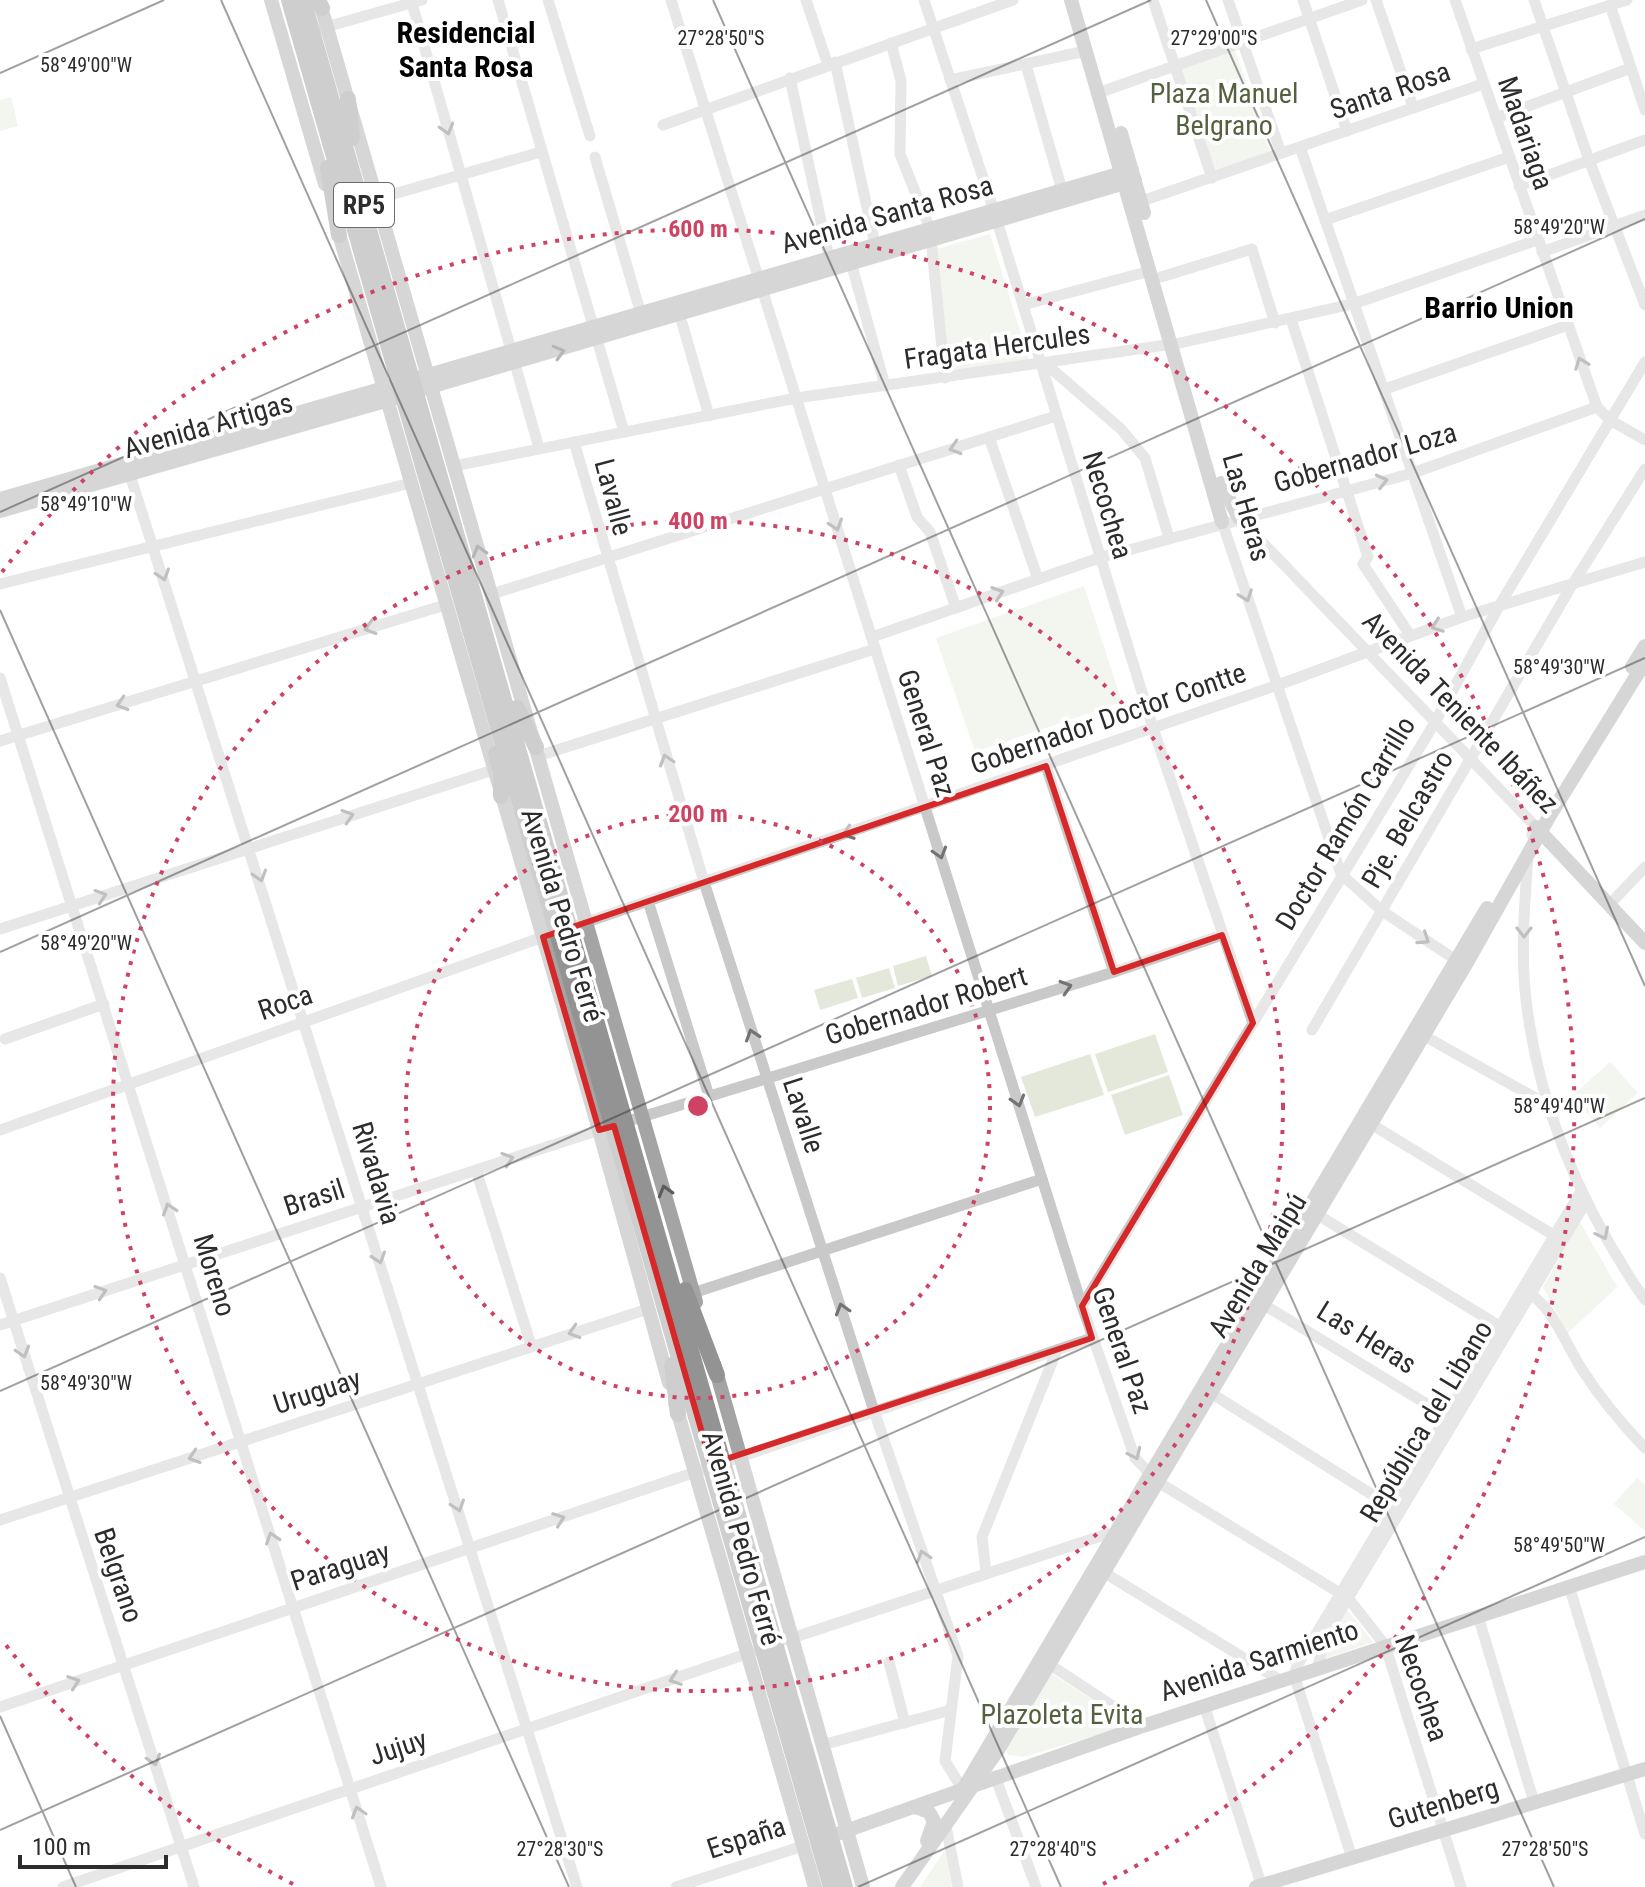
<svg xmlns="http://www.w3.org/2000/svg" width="1645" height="1887" font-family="'Roboto Condensed',sans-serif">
	<rect width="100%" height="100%" fill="#fff"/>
	<!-- green -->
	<g fill="#e4e8db">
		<polygon points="1235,50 1270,152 1214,170 1179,66"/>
		<polygon points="11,97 18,126 0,131 0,100"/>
		<polygon points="990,234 1030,363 950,373 933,250"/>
		<polygon points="1084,586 1122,702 975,752 936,638"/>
		<polygon points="926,956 932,976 898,986 893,966"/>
		<polygon points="889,968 895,988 862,998 856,978"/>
		<polygon points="852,979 858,998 820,1010 814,990"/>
		<polygon points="1155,1034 1168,1072 1108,1092 1095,1054"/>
		<polygon points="1090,1054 1104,1095 1035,1117 1021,1077"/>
		<polygon points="1610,1062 1638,1093 1600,1128 1572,1096"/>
		<polygon points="1169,1075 1183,1115 1125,1135 1111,1095"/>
		<polygon points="1580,1222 1617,1287 1568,1333 1543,1287"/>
		<polygon points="1637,1478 1645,1485 1645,1531 1614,1504"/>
		<polygon points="1345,1607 1373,1642 1324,1659"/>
		<polygon points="1051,1673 1131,1725 1023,1757 1008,1755 1006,1749"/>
		<polygon points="945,1850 952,1887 920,1887"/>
	</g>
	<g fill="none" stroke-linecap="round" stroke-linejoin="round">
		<!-- minor -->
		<g stroke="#c9c9c9" stroke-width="11">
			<polyline points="411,0 539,448"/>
			<polyline points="498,0 624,432"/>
			<polyline points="548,0 590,136"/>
			<polyline points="671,0 1082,1306 1135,1458 1158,1482 1348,1598 1385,1645 1461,1887"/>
			<polyline points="806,0 828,65"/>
			<polyline points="924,0 994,211 1153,728 1253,1023"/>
			<polyline points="1153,0 1212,178"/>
			<polyline points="1228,0 1281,153"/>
			<polyline points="1303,0 1347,131"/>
			<polyline points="1376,0 1413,107"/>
			<polyline points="1455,0 1597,407 1610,420 1645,440"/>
			<polyline points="1534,0 1589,160 1645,305"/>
			<polyline points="1610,5 1645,110"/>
			<polyline points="322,28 422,0"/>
			<polyline points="891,43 901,81 900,154 930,229 945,378"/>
			<polyline points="1471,49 1627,0"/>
			<polyline points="835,62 875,244"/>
			<polyline points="1026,65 1064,197"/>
			<polyline points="790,78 829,258"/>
			<polyline points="950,80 1086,51"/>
			<polyline points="1098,93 1362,0"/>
			<polyline points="1496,118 1631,68"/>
			<polyline points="663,125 1013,0"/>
			<polyline points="1300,147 1462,617"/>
			<polyline points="595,157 641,314"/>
			<polyline points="1519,186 1645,140"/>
			<polyline points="376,199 541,152"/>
			<polyline points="1136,203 1483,84"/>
			<polyline points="1325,220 1509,157"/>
			<polyline points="1542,252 1645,215"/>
			<polyline points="849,255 885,386"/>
			<polyline points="1161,277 1252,249 1275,323"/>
			<polyline points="1023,305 1150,271"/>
			<polyline points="678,309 709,416"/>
			<polyline points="1291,319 1368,557 1363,564 1410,635"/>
			<polyline points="1047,365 1121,429 1145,458 1169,538"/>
			<polyline points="1385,389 1568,325"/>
			<polyline points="989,437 1038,579"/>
			<polyline points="574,442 704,882 874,1411 958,1656 945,1761 966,1795"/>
			<polyline points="899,465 917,517 930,532 956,608"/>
			<polyline points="454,466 796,398 1180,343 1356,303 1537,240"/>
			<polyline points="130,475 577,1887"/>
			<polyline points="1239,518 1535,826 1532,835"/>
			<polyline points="1222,522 1341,874 1382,911 1462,964"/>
			<polyline points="0,584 411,483"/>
			<polyline points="492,594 1056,416"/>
			<polyline points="872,637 1099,558 1413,473 1597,407"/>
			<polyline points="0,678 381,1887"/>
			<polyline points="0,741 445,605"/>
			<polyline points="538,756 875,649"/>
			<polyline points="1046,766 1114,972"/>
			<path d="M1528 855C1525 900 1521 945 1525 990 1536 1103 1581 1207 1645 1300"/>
			<polyline points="648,901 709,1096"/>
			<polyline points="1610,904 1645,867"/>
			<polyline points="0,929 493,770"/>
			<polyline points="1312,1030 1572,585 1645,469"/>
			<polyline points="1419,1033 1548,1105"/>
			<polyline points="5,1039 104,1004"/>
			<polyline points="1366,1121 1560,1239"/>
			<polyline points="0,1130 543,937 1278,685 1462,617 1645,562"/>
			<polyline points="476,1170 531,1345"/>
			<polyline points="1313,1212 1506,1330"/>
			<polyline points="0,1278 194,1887"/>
			<path d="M1526 1291C1554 1307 1565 1344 1583 1371 1601 1399 1622 1424 1645 1448"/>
			<polyline points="693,1293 1042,1179"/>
			<polyline points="1258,1301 1448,1417"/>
			<polyline points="1082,1306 1434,724 1499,606 1645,362"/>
			<polyline points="0,1325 599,1130 1114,972 1222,935"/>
			<polyline points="1206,1390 1398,1511"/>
			<polyline points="0,1520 648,1309"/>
			<polyline points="1100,1570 1280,1680"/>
			<polyline points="986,1573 982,1537 1057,1350"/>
			<polyline points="1569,1586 1645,1834"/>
			<polyline points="1478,1616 1534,1802"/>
			<polyline points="786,1640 1107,1534 1119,1536"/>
			<polyline points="1043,1660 1143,1726"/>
			<polyline points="889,1662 905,1723"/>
			<polyline points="1318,1668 1323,1640 1586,1202"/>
			<polyline points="1204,1705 1262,1887"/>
			<polyline points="0,1707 1092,1338"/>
			<polyline points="822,1745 951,1710"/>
			<polyline points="995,1776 1036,1887"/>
			<polyline points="946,1826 958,1887"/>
			<polyline points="1352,1858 1294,1675 1297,1666 1581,1191"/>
			<polyline points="63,1887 755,1651"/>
			<polyline points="676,1887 803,1846"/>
		</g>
		<!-- major -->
		<g stroke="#a4a4a4" stroke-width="14">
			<polyline points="271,0 325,184"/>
			<polyline points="319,0 696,1302"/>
			<polyline points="1071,0 1222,522"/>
			<polyline points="1121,133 1144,213"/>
			<polyline points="337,227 599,1130 669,1383"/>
			<polyline points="418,378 1132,170"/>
			<polyline points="423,389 1135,180"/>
			<polyline points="1221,483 1239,518"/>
			<polyline points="0,499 391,386"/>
			<polyline points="0,511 396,398"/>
			<polyline points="1632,667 1645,646"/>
			<polyline points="1536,827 1645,943"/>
			<polyline points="714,1364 863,1887"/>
			<polyline points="675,1403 815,1887"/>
			<polyline points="962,1791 1487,908"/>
			<polyline points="915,1807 929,1812 934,1821 927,1841"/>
			<polyline points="837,1834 1143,1726 1645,1562"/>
			<polyline points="902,1887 998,1750 1465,966 1549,817 1645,662"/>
			<polyline points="1256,1887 1645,1769"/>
		</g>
		<!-- highway -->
		<g stroke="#939393" stroke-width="16">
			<polyline points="289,0 831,1887"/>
			<polyline points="303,0 845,1887"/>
			<polyline points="318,0 322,8"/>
			<polyline points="348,99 352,138"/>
			<polyline points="328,168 339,235"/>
			<polyline points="517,708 536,747"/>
			<polyline points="496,754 501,772 501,796"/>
			<polyline points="685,1290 717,1375"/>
			<polyline points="672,1365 678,1414"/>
		</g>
	</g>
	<!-- one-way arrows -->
	<defs><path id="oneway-chevron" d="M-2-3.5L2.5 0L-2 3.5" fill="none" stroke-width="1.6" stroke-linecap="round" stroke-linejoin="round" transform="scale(2)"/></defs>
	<g stroke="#737373">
		<use href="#oneway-chevron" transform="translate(447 129) rotate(74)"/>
		<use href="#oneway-chevron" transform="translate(1581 363) rotate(-110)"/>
		<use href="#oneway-chevron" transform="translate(955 448) rotate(163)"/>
		<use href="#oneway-chevron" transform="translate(1382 481) rotate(-14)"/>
		<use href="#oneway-chevron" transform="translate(836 525) rotate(72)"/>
		<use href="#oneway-chevron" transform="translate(163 575) rotate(72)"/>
		<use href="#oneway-chevron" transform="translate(998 593) rotate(-19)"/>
		<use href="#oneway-chevron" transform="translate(1246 596) rotate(70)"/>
		<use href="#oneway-chevron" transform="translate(1437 626) rotate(160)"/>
		<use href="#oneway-chevron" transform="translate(370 628) rotate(163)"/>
		<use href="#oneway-chevron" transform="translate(122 704) rotate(163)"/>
		<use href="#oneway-chevron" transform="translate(666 760) rotate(-107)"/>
		<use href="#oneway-chevron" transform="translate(348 816) rotate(-17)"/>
		<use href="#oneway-chevron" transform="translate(848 833) rotate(161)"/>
		<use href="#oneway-chevron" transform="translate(940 853) rotate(73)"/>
		<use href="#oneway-chevron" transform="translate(260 876) rotate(73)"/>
		<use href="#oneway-chevron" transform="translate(101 896) rotate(-18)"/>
		<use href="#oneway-chevron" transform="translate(1524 932) rotate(90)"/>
		<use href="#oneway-chevron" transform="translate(1424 939) rotate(34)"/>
		<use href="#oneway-chevron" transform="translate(1066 987) rotate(-17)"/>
		<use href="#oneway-chevron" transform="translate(752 1035) rotate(-108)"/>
		<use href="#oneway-chevron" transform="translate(1018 1101) rotate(73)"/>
		<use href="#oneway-chevron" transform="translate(508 1159) rotate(-18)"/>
		<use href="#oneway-chevron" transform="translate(169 1209) rotate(-108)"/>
		<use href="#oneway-chevron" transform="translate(1603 1234) rotate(63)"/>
		<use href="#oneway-chevron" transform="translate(379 1258) rotate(72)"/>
		<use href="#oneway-chevron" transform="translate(101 1292) rotate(-18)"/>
		<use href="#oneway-chevron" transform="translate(842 1309) rotate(-107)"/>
		<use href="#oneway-chevron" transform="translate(574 1332) rotate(163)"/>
		<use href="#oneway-chevron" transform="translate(23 1352) rotate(73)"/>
		<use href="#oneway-chevron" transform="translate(1135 1454) rotate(65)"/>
		<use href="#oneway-chevron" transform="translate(194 1457) rotate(162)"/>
		<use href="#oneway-chevron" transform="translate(458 1506) rotate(72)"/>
		<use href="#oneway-chevron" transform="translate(559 1519) rotate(-20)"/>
		<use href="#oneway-chevron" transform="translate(272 1538) rotate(-108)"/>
		<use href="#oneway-chevron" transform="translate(923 1556) rotate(-108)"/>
		<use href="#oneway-chevron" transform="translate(675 1679) rotate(161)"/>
		<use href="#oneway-chevron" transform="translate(74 1682) rotate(-19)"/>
		<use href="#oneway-chevron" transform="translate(154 1760) rotate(73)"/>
		<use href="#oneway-chevron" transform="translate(358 1812) rotate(-107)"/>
	</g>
	<g stroke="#5c5c5c">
		<use href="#oneway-chevron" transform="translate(559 352) rotate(-16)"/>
		<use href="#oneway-chevron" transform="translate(479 551) rotate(-106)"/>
		<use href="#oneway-chevron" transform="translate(665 1191) rotate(-106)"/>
	</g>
	<!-- marked area -->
	<path d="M0 0H1645V1887H0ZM1046 766 1114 972 1222 935 1253 1023 1082 1306 1092 1338 711 1464 614 1126 599 1130 543 937Z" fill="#fff" fill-opacity=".55" fill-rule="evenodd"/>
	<path fill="none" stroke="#d62828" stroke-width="6" stroke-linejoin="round" d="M1046 766 1114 972 1222 935 1253 1023 1082 1306 1092 1338 711 1464 614 1126 599 1130 543 937Z"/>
	<!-- ticks -->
	<path fill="none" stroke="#2c2c2c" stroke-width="2" stroke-opacity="0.45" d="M221 0 1061 1887M713 0 1554 1887M1206 0 1645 986M0 73 164 0M0 512 1151 0M0 610 569 1887M0 952 1645 219M0 1391 1645 658M0 1716 76 1887M0 1830 1645 1098M858 1887 1645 1537"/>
	<!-- distance rings -->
	<g fill="none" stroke="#ce4363" stroke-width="4" stroke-dasharray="4 8">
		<circle cx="698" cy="1106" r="292"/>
		<circle cx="698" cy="1106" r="585"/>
		<path d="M293 1884A877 877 0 0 1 2 1640M2 572A877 877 0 1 1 1103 1884"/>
	</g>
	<g text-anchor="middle" stroke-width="8" stroke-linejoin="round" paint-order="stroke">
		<!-- shield labels -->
		<rect fill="#fff" stroke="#6b6b6b" stroke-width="2" x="334" y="183" width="60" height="44" rx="6"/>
		<g font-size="26" font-weight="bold" fill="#2c2c2c">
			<text x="364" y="214">RP5</text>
		</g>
		<!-- street labels -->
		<g font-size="28" fill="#2c2c2c" stroke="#fff">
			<text transform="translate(1390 90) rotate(-19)" y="10">Santa Rosa</text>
			<text transform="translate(1526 133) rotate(71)" y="10">Madariaga</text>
			<text transform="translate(887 214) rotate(-16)" y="10">Avenida Santa Rosa</text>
			<text transform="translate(997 346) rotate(-8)" y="10">Fragata Hercules</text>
			<text transform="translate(208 425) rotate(-16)" y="10">Avenida Artigas</text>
			<text transform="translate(1365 457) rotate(-16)" y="10">Gobernador Loza</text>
			<text transform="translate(614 497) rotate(75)" y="10">Lavalle</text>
			<text transform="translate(1108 505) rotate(73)" y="10">Necochea</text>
			<text transform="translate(1247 507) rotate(74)" y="10">Las Heras</text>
			<text transform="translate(1461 712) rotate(46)" y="10">Avenida Teniente Ibáñez</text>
			<text transform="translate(1108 718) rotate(-19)" y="10">Gobernador Doctor Contte</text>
			<text transform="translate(927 733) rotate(72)" y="10">General Paz</text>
			<text transform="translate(1407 819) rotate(-60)" y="10">Pje. Belcastro</text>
			<text transform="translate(1345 823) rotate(-59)" y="10">Doctor Ramón Carrillo</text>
			<text transform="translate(563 915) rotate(73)" y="10">Avenida Pedro Ferré</text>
			<text transform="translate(285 1002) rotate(-19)" y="10">Roca</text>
			<text transform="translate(926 1005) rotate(-17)" y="10">Gobernador Robert</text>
			<text transform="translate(804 1115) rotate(72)" y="10">Lavalle</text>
			<text transform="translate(377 1173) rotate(73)" y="10">Rivadavia</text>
			<text transform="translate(314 1197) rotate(-18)" y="10">Brasil</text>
			<text transform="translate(1257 1265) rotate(-59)" y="10">Avenida Maipú</text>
			<text transform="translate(215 1275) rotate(73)" y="10">Moreno</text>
			<text transform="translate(1367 1337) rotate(32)" y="10">Las Heras</text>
			<text transform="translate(1123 1350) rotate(71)" y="10">General Paz</text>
			<text transform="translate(317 1391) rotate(-18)" y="10">Uruguay</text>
			<text transform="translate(1426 1421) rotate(-59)" y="10">República del Libano</text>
			<text transform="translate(742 1538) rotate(74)" y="10">Avenida Pedro Ferré</text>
			<text transform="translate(340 1566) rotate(-18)" y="10">Paraguay</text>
			<text transform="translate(119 1575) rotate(71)" y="10">Belgrano</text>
			<text transform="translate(1259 1660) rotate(-18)" y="10">Avenida Sarmiento</text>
			<text transform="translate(1422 1688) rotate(71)" y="10">Necochea</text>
			<text transform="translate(398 1747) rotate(-18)" y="10">Jujuy</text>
			<text transform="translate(1443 1803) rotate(-17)" y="10">Gutenberg</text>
			<text transform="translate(746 1837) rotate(-18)" y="10">España</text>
		</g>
		<!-- park labels -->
		<g font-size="28" fill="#54613f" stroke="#fff">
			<text x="1224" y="103">Plaza Manuel<tspan x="1224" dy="32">Belgrano</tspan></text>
			<text x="1062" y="1724">Plazoleta Evita</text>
		</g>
		<!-- neighbourhood labels -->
		<g font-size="30" font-weight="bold" fill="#000" stroke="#fff">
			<text x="466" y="43">Residencial<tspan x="466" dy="34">Santa Rosa</tspan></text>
			<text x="1499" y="318">Barrio Union</text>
		</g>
	</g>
	<g font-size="20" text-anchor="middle" fill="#2c2c2c" stroke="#fff" stroke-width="8" stroke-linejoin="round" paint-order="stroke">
		<text x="721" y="45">27°28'50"S</text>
		<text x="1214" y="45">27°29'00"S</text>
		<text x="86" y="72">58°49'00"W</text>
		<text x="1559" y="234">58°49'20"W</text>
		<text x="86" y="511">58°49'10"W</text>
		<text x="1559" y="674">58°49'30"W</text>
		<text x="86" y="950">58°49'20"W</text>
		<text x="1559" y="1113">58°49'40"W</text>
		<text x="86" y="1390">58°49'30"W</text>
		<text x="1559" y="1552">58°49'50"W</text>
		<text x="560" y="1856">27°28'30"S</text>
		<text x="1053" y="1856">27°28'40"S</text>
		<text x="1545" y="1856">27°28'50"S</text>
	</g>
	<circle cx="698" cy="1106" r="12" fill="#ce4363" stroke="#fff" stroke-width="4"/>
	<g font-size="24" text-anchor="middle" font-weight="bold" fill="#ce4363" stroke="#fff" stroke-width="8" stroke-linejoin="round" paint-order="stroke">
		<text x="698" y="237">600 m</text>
		<text x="698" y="529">400 m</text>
		<text x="698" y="822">200 m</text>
	</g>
	<!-- scale -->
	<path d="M20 1855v12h146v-12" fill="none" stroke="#2c2c2c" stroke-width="4"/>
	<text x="32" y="1855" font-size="24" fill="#2c2c2c" stroke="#ffffff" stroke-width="6" paint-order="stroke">100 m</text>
</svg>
